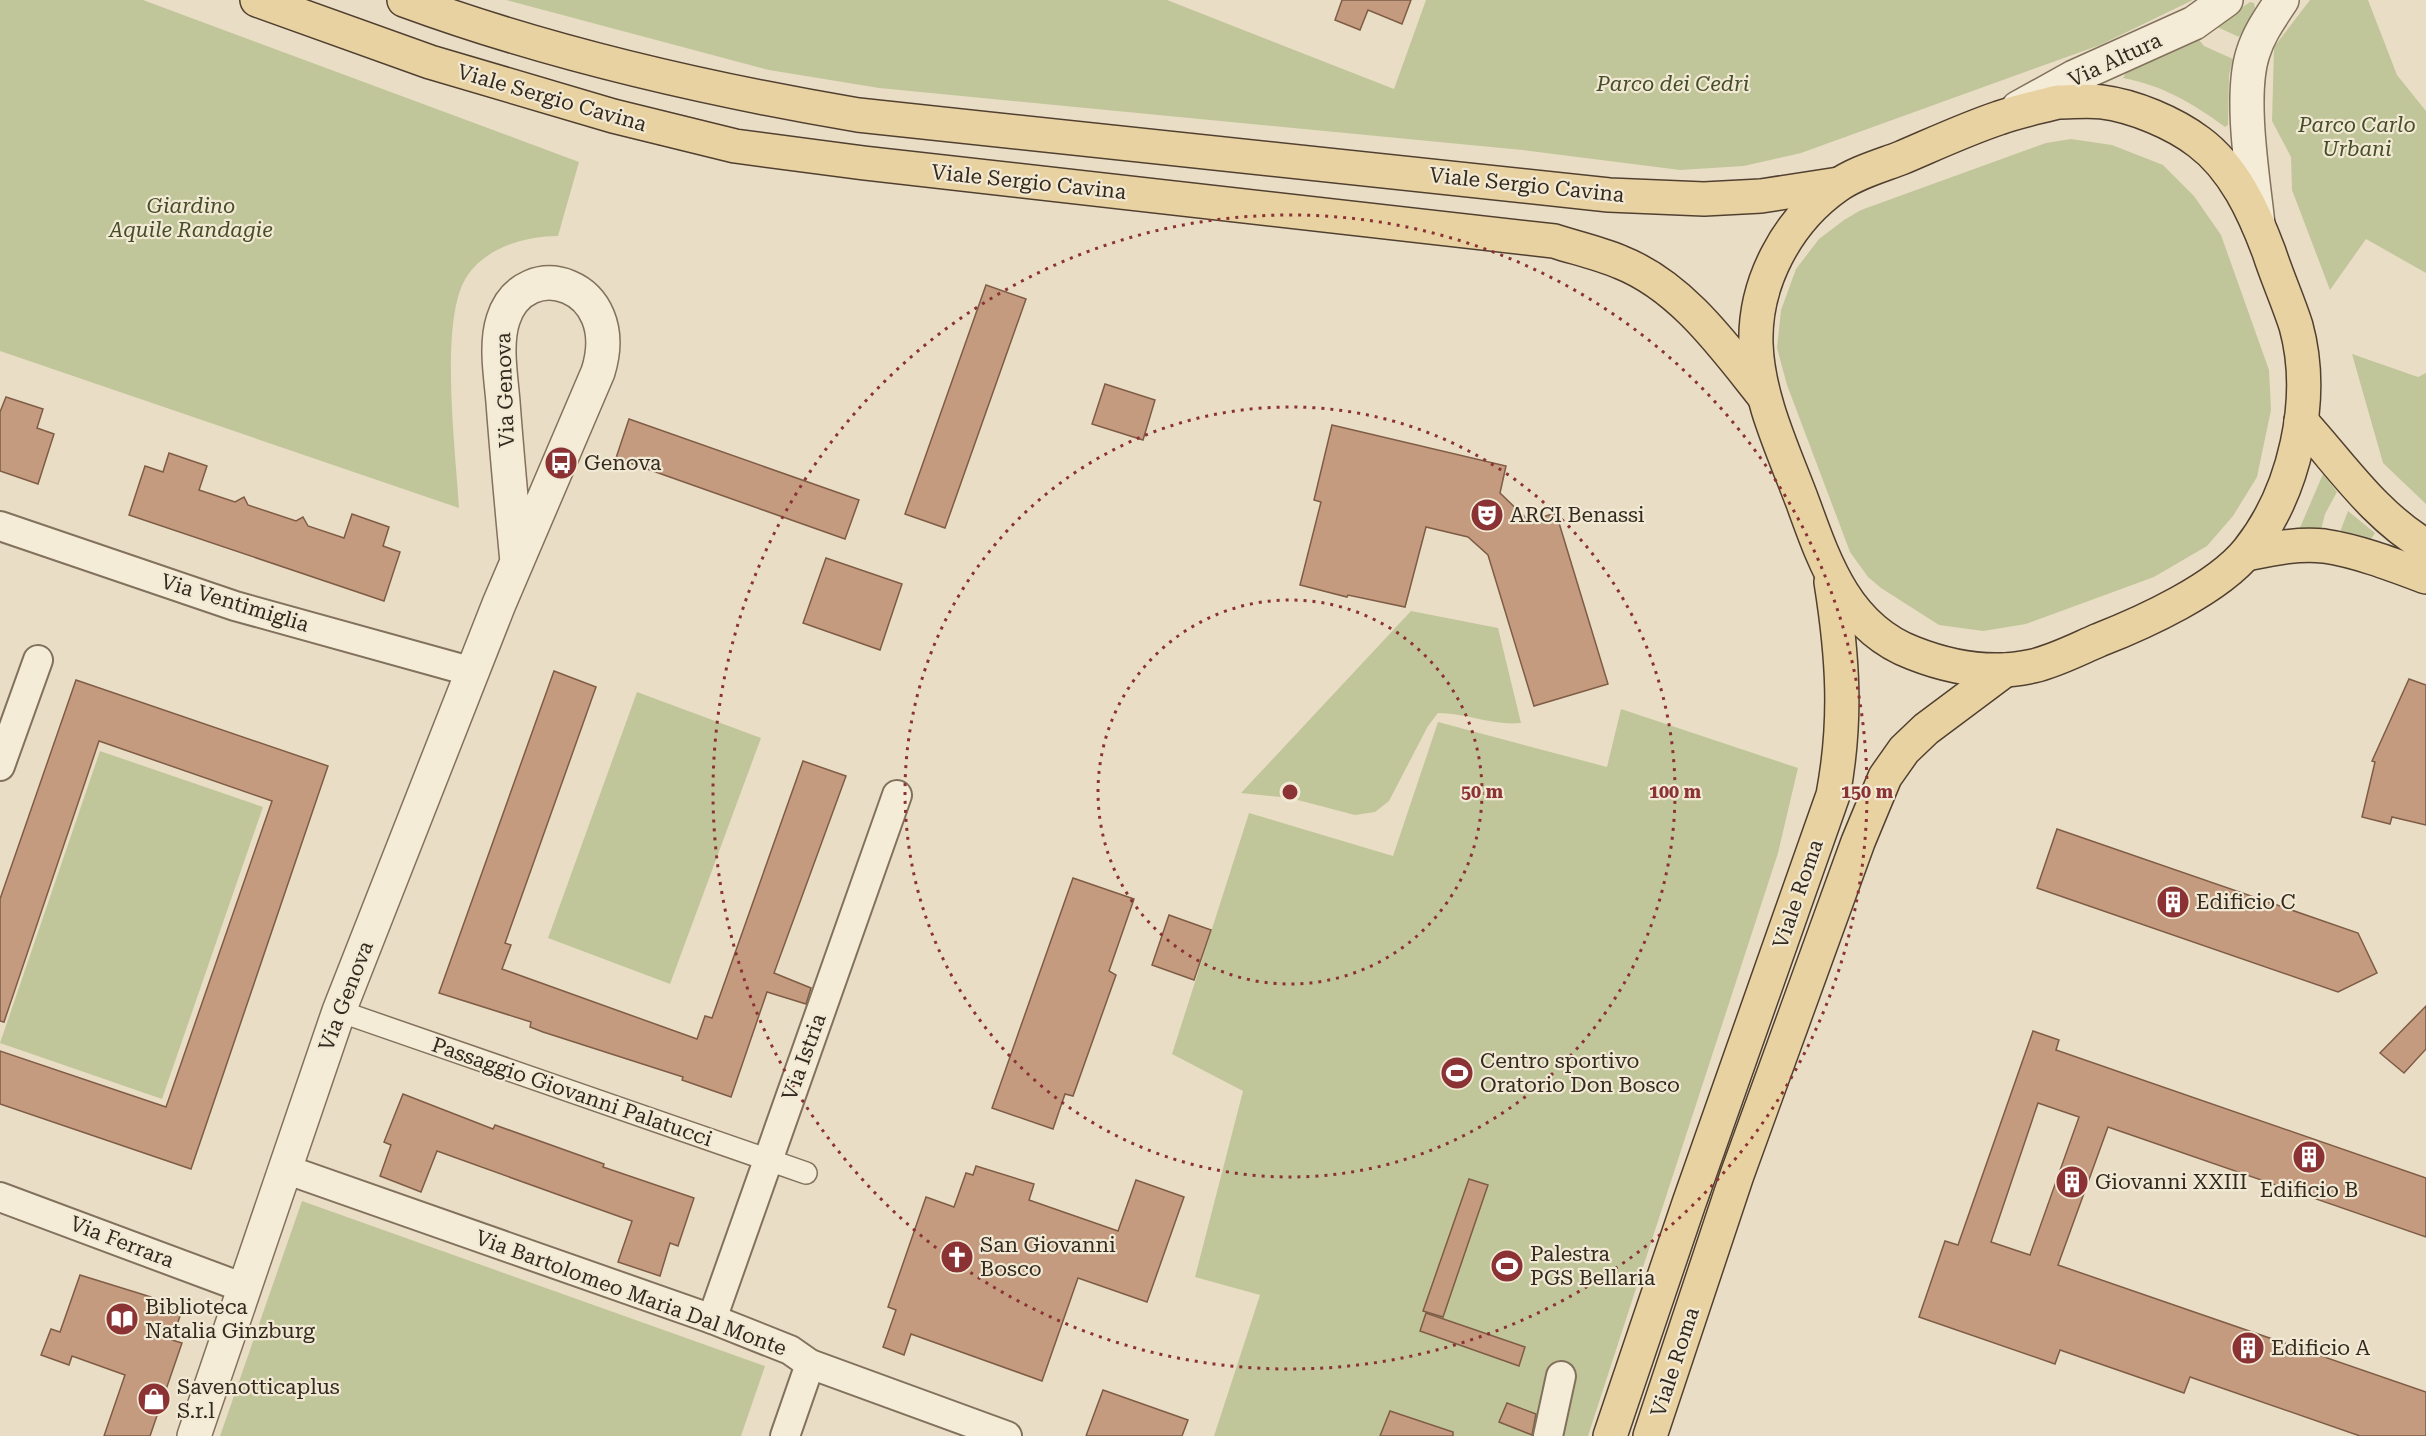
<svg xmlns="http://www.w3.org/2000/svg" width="2426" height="1436" font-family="'Roboto Serif',serif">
	<rect width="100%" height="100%" fill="#e9dec5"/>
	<!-- green -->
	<g fill="#c1c69a">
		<path d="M0 0H143L579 162 558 236C525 236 484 248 466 278 439 321 456 453 459 508L0 351Z"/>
		<polygon points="506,0 1167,0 1394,89 1426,0 2193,0 2100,45 1801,153 1744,166 1680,170 1522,150 879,88 769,70"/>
		<polygon points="2310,0 2368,0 2397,75 2426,111 2426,273 2366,239 2330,290 2292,190 2291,157 2272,121 2274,47"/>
		<polygon points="2250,2 2254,3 2255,8 2239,37 2215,26"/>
		<path d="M2196 36 2204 46 2233 59 2229 75 2228 125 2225 127C2194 104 2162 85 2123 78L2127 71Z"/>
		<polygon points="2071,139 2112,145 2163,165 2194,196 2221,235 2269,370 2271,410 2257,477 2233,516 2207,546 2154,577 2026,624 1983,631 1939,625 1881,588 1868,577 1850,552 1787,385 1777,348 1781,310 1796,269 1819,239 1844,220 1861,210 2046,143"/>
		<polygon points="2352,354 2418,377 2426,373 2426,504 2383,463"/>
		<polygon points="2323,474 2337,492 2325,514 2321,530 2299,530"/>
		<polygon points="2348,511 2375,533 2371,539 2340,532"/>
		<path d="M1411 611 1498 628 1521 723C1493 726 1467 713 1438 713L1428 726 1389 801 1375 812 1355 815 1290 798 1241 793Z"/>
		<polygon points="637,692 761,738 670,984 548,938"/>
		<polygon points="1621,709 1798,768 1778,853 1588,1436 1214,1436 1260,1295 1195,1277 1243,1091 1172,1054 1249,813 1393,856 1438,722 1607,767"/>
		<polygon points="100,751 263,807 162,1099 0,1043"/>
		<polygon points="302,1201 765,1366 741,1436 220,1436"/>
	</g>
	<!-- building -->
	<g fill="#c49b7f" stroke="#7f5c45" stroke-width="1.5" fill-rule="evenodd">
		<polygon points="1342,0 1411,0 1402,24 1368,10 1360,30 1335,20"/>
		<polygon points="986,285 1026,299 945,528 905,514"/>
		<polygon points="1105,384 1155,400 1143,440 1092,424"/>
		<polygon points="6,397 43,409 37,428 54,434 38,484 0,471 0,412"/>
		<polygon points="629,419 859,500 845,539 616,458"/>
		<polygon points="1332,425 1506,466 1500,493 1529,521 1556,513 1608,684 1534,706 1488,555 1468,537 1426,527 1405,607 1348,595 1347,597 1300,585 1321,502 1314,500"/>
		<polygon points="169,453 207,466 199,490 235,502 244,497 248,505 296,521 303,517 308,526 344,538 352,514 389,527 383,546 400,552 384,601 129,515 145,466 163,472"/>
		<polygon points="826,558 902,584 880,650 803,623"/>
		<polygon points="554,671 596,687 505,943 511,945 502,969 697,1039 705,1016 712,1018 803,761 846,776 774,973 811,988 806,1004 767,992 731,1097 682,1080 683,1077 543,1032 530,1027 531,1022 439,993"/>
		<polygon points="2409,679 2426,685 2426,825 2392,817 2390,824 2362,817 2375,762 2372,761"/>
		<polygon points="76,680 328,766 191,1169 0,1104 0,1051 166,1107 272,801 99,741 4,1022 0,1021 0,899"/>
		<polygon points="2057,829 2358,933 2377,973 2338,992 2037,888"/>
		<polygon points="1073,878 1134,899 1109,971 1116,975 1073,1096 1065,1094 1053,1129 992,1108"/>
		<polygon points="1169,915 1211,930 1194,980 1152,965"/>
		<polygon points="2426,1006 2426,1049 2404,1073 2380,1053"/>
		<path d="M2033 1031 2059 1040 2056 1050 2426 1178V1237L2108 1127 2058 1265 2426 1392V1436H2360L2190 1377 2184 1393 2060 1350 2055 1364 1919 1317 1945 1241 1958 1245ZM2038 1103 2079 1117 2030 1255 1991 1242Z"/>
		<polygon points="403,1094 493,1129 495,1125 604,1164 603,1167 694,1198 678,1246 670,1243 660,1276 618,1262 632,1221 573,1200 437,1151 421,1192 380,1176 391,1145 384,1142"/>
		<polygon points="976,1166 1034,1184 1029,1200 1118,1231 1136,1180 1184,1197 1147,1302 1078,1278 1042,1381 911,1334 904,1355 883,1347 896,1310 888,1307 926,1197 954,1207 966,1173 973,1175"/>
		<polygon points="1469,1179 1488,1185 1443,1317 1423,1311"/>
		<polygon points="80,1275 151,1297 149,1302 181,1313 172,1340 182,1343 150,1436 104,1436 125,1375 72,1356 69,1365 41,1355 51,1329 60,1332"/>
		<polygon points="1426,1313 1525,1347 1519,1366 1420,1331"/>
		<polygon points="1103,1390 1188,1420 1182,1436 1086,1436"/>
		<polygon points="1507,1403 1536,1414 1532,1435 1499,1422"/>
		<polygon points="1390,1411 1453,1432 1453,1436 1380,1436"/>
	</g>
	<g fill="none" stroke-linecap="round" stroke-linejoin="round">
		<!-- pedestrian casing -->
		<g stroke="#82715d" stroke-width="24">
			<polyline id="pedestrian" points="339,1011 806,1173"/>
		</g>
		<!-- minor casing -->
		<g stroke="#82715d" stroke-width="32">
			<g id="minor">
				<polyline points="0,526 235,606 473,672"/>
				<polyline points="0,766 38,660"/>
				<polyline points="285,1169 712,1319 790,1350 810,1364 1007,1436"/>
				<polyline points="0,1197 244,1288"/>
				<polyline points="712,1319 897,795"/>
				<polyline points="785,1436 810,1364"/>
				<polyline points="1548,1436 1561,1376"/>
			</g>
		</g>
		<!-- tertiary casing -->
		<g stroke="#82715d" stroke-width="36">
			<g id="tertiary">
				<polyline points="2018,108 2074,77 2194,23 2226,0"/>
				<path d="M2258 224C2253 178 2239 95 2253 53 2259 33 2271 17 2282 0"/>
				<path d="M194 1436 339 1011 499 604 598 372C626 283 524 252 503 320 495 345 501 377 503 402 507 456 512 509 517 562"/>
			</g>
		</g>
		<!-- primary casing -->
		<g stroke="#514031" stroke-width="36">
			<g id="primary">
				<path d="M257 0 430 62 613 116 735 146 864 163 1554 241C1576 248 1599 253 1620 262 1681 286 1723 345 1763 395"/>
				<path d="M404 0C551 54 704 89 858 115L1609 195 1704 199 1761 196 1839 184"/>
				<path d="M2058 102C2073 102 2088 100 2102 102 2134 106 2174 123 2199 142 2234 168 2254 212 2269 252 2277 277 2288 301 2296 326 2316 399 2295 492 2248 551 2217 589 2145 622 2099 640 2078 649 2055 661 2033 666 1993 675 1951 668 1913 653 1847 628 1825 564 1803 503 1784 452 1758 399 1756 344 1754 283 1787 221 1837 186 1855 173 1880 166 1901 158 1934 144 1966 129 1999 118 2018 111 2039 107 2058 102Z"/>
				<path d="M2301 421C2342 466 2373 514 2426 546"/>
				<path d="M2246 554C2271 549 2298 543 2324 546 2358 551 2394 565 2426 577"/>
				<path d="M1610 1436 1689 1203 1833 795C1847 721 1843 657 1831 582"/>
				<polyline points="1650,1436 1737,1175 1858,842 1885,777 1904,750 1926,729 2005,670"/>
			</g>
		</g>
		<!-- pedestrian -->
		<use href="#pedestrian" stroke="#f5ecd7" stroke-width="21"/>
		<!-- minor -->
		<use href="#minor" stroke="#f5ecd7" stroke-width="28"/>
		<!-- tertiary -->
		<use href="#tertiary" stroke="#f5ecd7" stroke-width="33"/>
		<!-- primary -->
		<use href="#primary" stroke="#e9d2a1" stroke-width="33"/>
	</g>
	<!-- distance rings -->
	<g fill="none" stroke="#8b3334" stroke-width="3" stroke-dasharray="3 6">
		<circle cx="1290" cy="792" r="192"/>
		<circle cx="1290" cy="792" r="385"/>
		<circle cx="1290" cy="792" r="577"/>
	</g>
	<!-- icons -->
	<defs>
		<g id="bus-disc" transform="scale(1.725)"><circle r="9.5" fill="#8b3334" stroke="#f2e9d4"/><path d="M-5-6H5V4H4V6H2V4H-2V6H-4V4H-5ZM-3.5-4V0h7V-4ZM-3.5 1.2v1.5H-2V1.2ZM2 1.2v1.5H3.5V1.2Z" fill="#fff"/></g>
		<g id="theatre-disc" transform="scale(1.725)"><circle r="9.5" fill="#8b3334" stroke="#f2e9d4"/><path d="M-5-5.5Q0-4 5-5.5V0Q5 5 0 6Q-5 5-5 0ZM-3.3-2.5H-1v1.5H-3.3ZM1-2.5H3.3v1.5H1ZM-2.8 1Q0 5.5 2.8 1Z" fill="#fff"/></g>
		<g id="building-disc" transform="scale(1.725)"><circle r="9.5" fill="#8b3334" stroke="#f2e9d4"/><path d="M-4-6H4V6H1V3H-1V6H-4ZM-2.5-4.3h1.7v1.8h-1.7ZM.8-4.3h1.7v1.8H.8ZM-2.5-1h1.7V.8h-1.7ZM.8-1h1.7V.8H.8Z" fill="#fff"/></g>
		<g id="stadium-disc" transform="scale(1.725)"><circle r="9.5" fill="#8b3334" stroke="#f2e9d4"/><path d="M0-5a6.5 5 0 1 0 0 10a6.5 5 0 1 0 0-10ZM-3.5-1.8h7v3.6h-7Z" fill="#fff"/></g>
		<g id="church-disc" transform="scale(1.725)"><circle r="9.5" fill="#8b3334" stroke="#f2e9d4"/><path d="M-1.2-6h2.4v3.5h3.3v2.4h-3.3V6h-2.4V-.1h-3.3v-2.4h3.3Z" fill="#fff"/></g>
		<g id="library-disc" transform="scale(1.725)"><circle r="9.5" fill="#8b3334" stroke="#f2e9d4"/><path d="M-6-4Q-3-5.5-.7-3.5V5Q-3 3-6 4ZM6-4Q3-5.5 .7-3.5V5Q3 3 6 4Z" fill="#fff"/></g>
		<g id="shop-disc" transform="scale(1.725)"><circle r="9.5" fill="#8b3334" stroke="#f2e9d4"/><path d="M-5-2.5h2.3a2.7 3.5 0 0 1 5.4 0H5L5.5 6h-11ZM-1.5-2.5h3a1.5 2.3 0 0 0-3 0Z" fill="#fff"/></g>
	</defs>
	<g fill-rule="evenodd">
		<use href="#bus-disc" x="561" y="463"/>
		<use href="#theatre-disc" x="1487" y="515"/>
		<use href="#building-disc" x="2173" y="902"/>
		<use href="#stadium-disc" x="1457" y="1073"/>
		<use href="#building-disc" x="2309" y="1157"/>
		<use href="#building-disc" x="2072" y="1182"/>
		<use href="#church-disc" x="957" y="1257"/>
		<use href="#stadium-disc" x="1507" y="1266"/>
		<use href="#library-disc" x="122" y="1319"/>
		<use href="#building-disc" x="2248" y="1348"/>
		<use href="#shop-disc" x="154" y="1399"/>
	</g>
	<g text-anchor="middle" stroke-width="4.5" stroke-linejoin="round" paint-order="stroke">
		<!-- street labels -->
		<g font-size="21" fill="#34291f" stroke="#f2e9d4">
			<text transform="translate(2115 60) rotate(-25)" y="7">Via Altura</text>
			<text transform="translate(552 98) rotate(16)" y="7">Viale Sergio Cavina</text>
			<text transform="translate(1029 182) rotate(6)" y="7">Viale Sergio Cavina</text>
			<text transform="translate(1527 185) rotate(6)" y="7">Viale Sergio Cavina</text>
			<text transform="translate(505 390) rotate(-92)" y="7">Via Genova</text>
			<text transform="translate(235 603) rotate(17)" y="7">Via Ventimiglia</text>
			<text transform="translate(1798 894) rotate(-71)" y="7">Viale Roma</text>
			<text transform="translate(346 996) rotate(-69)" y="7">Via Genova</text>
			<text transform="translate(804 1057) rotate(-70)" y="7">Via Istria</text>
			<text transform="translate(572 1092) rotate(19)" y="7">Passaggio Giovanni Palatucci</text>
			<text transform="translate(122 1242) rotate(21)" y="7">Via Ferrara</text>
			<text transform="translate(631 1293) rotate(20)" y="7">Via Bartolomeo Maria Dal Monte</text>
			<text transform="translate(1675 1362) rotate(-72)" y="7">Viale Roma</text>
		</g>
		<!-- park labels -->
		<g font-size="21" font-style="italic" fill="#454e28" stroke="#f2e9d4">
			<text x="1673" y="91">Parco dei Cedri</text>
			<text x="2357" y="132">Parco Carlo<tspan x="2357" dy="24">Urbani</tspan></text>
			<text x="191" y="213">Giardino<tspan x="191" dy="24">Aquile Randagie</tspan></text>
		</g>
		<!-- poi labels -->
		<g font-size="21" fill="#34291f" stroke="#f2e9d4" text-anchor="start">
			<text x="584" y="470">Genova</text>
			<text x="1510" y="522">ARCI Benassi</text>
			<text x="2196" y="909">Edificio C</text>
			<text x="1480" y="1068">Centro sportivo<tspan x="1480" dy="24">Oratorio Don Bosco</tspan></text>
			<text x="2095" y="1189">Giovanni XXIII</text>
			<text x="2309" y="1197" text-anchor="middle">Edificio B</text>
			<text x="980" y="1252">San Giovanni<tspan x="980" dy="24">Bosco</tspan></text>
			<text x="1530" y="1261">Palestra<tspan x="1530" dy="24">PGS Bellaria</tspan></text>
			<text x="145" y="1314">Biblioteca<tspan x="145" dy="24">Natalia Ginzburg</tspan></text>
			<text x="2271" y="1355">Edificio A</text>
			<text x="177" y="1394">Savenotticaplus<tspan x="177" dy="24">S.r.l</tspan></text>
		</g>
	</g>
	<circle cx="1290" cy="792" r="9" fill="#8b3334" stroke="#f2e9d4" stroke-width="3"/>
	<g font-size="18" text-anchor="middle" font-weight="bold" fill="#8b3334" stroke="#f2e9d4" stroke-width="4.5" stroke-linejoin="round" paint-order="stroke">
		<text x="1482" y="798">50 m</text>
		<text x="1675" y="798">100 m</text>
		<text x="1867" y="798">150 m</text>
	</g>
</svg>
